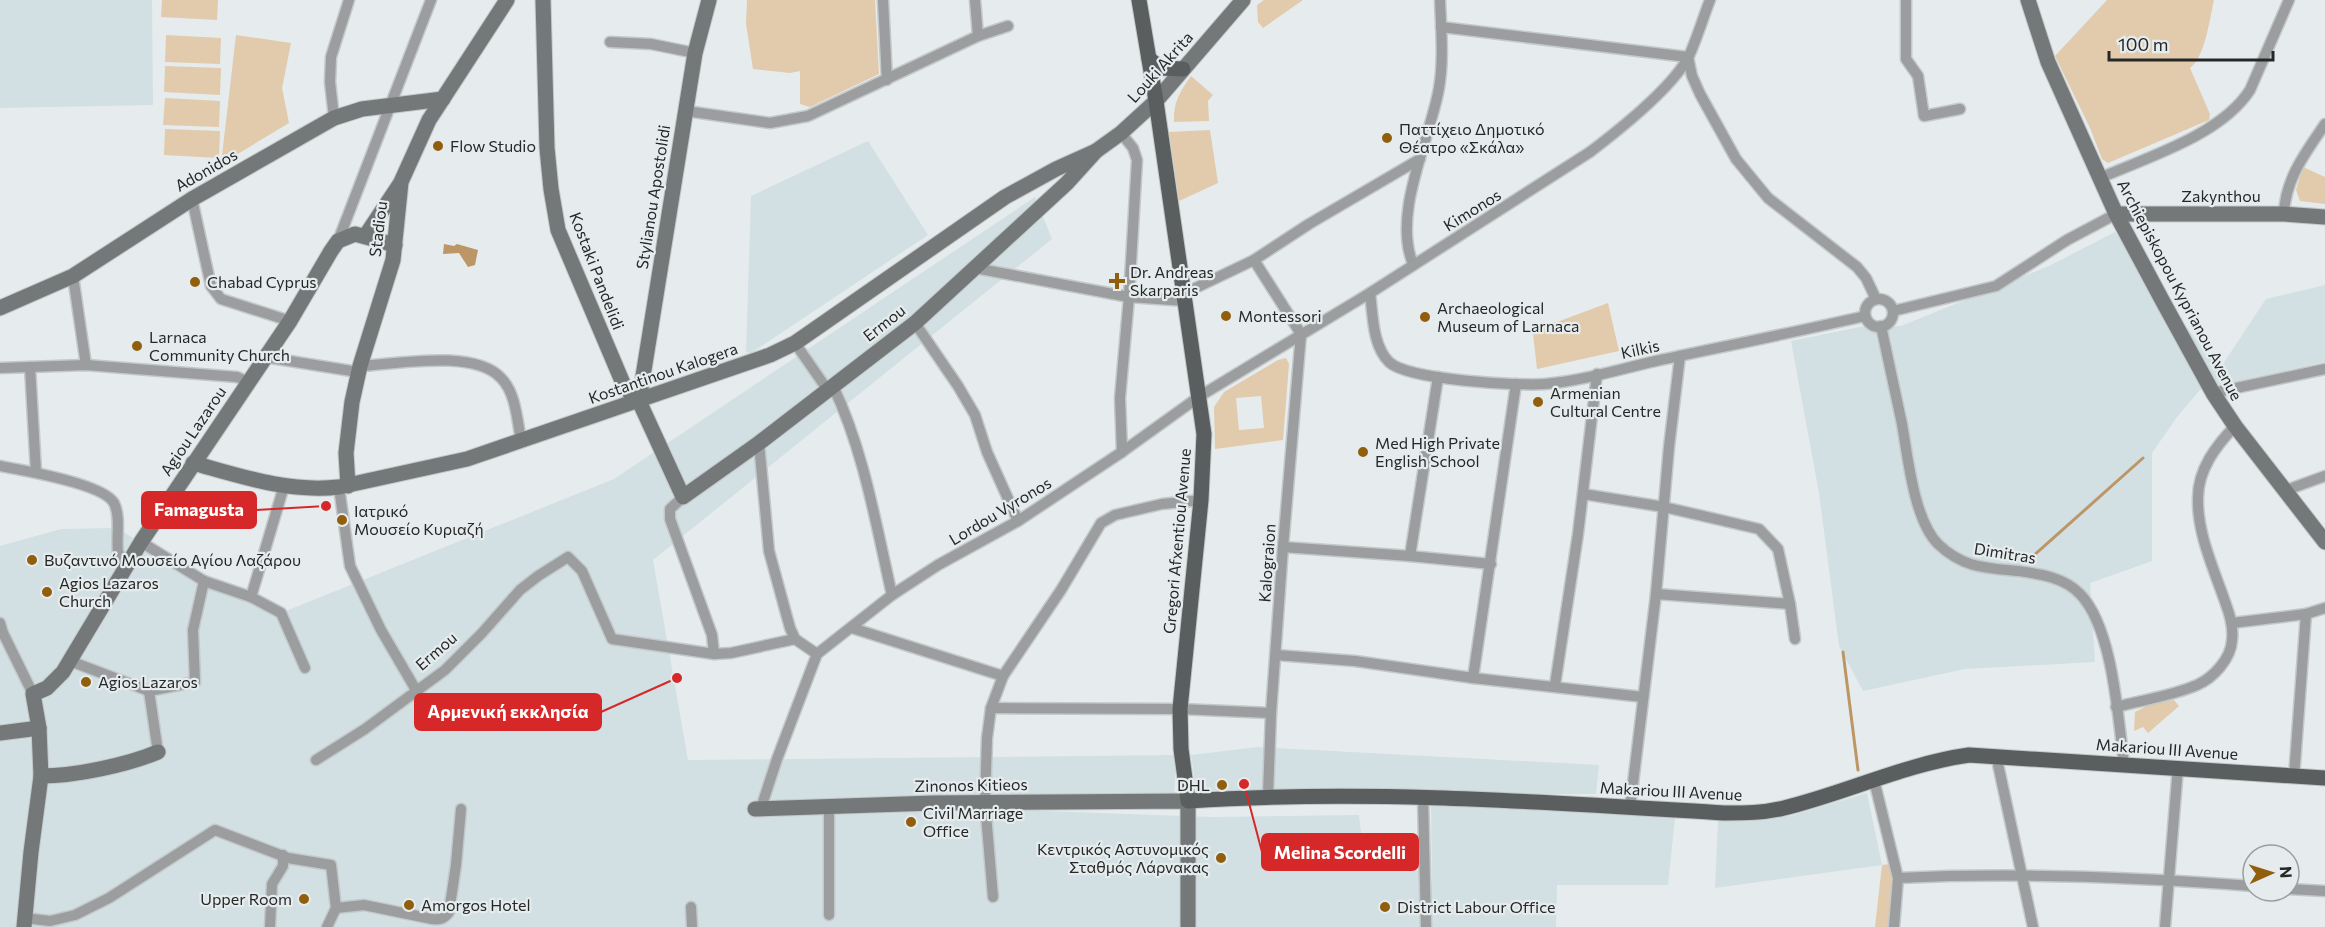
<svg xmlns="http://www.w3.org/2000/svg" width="2325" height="927" font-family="Commissioner,sans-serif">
	<rect width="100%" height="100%" fill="#e6eced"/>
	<!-- built -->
	<g fill="#d2dfe3">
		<polygon points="0,0 152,0 153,105 0,108"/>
		<polygon points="868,141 928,235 751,353 746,352 751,196"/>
		<polygon points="1035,197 1052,239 653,560 688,760 1177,755 1174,793 987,809 1213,817 1359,815 1365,869 1419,870 1432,882 1431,804 1675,818 1668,885 1557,885 1556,927 0,927 0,546 61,529 117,528 204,581 281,613 614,479"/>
		<polygon points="2115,232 2219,370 2266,299 2325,285 2325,362 2200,390 2177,417 2152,453 2152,561 2090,583 2095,662 1965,669 1863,691 1839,646 1819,493 1791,341 1860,327 1901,326 2049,266"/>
		<polygon points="1258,747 1599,765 1596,794 1197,796 1191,755"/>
		<polygon points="1867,793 1882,865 1715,888 1718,821 1790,816"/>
	</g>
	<!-- green -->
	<g fill="#e2caac" fill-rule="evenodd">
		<polygon points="162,0 218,0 217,20 161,17"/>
		<polygon points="747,0 875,0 879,74 810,107 800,104 800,71 790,73 753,69 746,24"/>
		<polygon points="1264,0 1303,0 1263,28 1258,22 1257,5"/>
		<path d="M2107 0H2214C2210 17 2205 58 2190 68L2210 114 2209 120 2108 163 2102 159 2090 128 2055 56Z"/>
		<polygon points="166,35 221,38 220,64 165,62"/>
		<polygon points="236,35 291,43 282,88 289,123 221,164"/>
		<polygon points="165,66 221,68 220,95 164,92"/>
		<path d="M1191 76 1213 95 1208 101 1209 121 1174 122C1173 103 1180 91 1191 76Z"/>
		<polygon points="165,98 220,101 219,127 163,125"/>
		<polygon points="165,129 220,131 219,158 164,155"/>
		<polygon points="1210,130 1218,183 1179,201 1169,132"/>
		<polygon points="2303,167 2325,177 2325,204 2300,201 2296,190"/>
		<polygon points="1608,303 1619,351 1537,369 1532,325 1557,322"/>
		<path d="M1286 358 1289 364 1283 440 1215 449 1214 407 1224 392 1278 360ZM1261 396 1264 428 1239 430 1236 398Z"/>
		<polygon points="2174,700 2179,706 2148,733 2143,727 2134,731 2135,712 2149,705"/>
		<polygon points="1890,864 1892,877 1888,927 1875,927 1882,865"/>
	</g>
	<!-- water -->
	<polygon fill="#bc9667" points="444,244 454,246 457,244 478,250 475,265 468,267 459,253 443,254"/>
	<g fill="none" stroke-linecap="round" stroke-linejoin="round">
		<!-- stream -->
		<g stroke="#bc9667" stroke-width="3">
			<polyline points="2031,558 2143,458"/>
			<polyline points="1843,652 1858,770"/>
		</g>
		<!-- street casing -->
		<g stroke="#c3c9ca" stroke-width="13">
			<g id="street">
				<polyline points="883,0 887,80"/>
				<polyline points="975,0 978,36"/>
				<polyline points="1906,0 1906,59 1918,76 1924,116 1960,109"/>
				<polyline points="1441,27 1688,57 1692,76 1700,94 1736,159 1768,198 1857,267 1866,278 1876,299"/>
				<polyline points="610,42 651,44 695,53"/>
				<polyline points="686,111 770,123 808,116 978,36 1008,26"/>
				<polyline points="334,118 330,82 331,57 349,0"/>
				<polyline points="1121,133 1133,148 1137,160 1129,297 1120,398 1122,452"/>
				<path d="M2100 178C2148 157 2221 135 2250 90L2289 0"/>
				<polyline points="192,199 211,286 221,299 290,321"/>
				<path d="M2284 214C2285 179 2306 152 2325 124"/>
				<polyline points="338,241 431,0"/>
				<polyline points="1254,260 1301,334 1283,547 1271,713 1268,795"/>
				<path d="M1413 264C1392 213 1430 140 1439 88 1444 59 1441 29 1440 0"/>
				<polyline points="975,268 1129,297 1186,301"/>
				<polyline points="73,276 86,365"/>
				<polyline points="1185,293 1254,260 1309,224 1420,159"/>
				<path d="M1370 293C1373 314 1372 345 1389 362 1408 380 1517 386 1545 384 1582 381 1620 369 1656 361 1726 346 1796 332 1865 316"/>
				<circle cx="1879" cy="313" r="14"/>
				<polyline points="1893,311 1996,286 2067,240 2116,214"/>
				<polyline points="915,323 958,386 975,415 987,452 1018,521"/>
				<path d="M1881 326C1888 359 1895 392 1902 424 1908 458 1914 520 1938 544 1963 568 1986 568 2018 571 2040 574 2064 577 2080 594 2113 628 2118 718 2124 764"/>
				<polyline points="795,343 827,389"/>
				<polyline points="265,357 358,372"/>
				<path d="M360 366C396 364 474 349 501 378 516 393 517 420 521 440"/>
				<polyline points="30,367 36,472"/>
				<polyline points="0,368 86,365 237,377 248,382"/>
				<path d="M833 386C864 451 876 525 892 595"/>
				<polyline points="2213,393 2325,369"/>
				<polyline points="759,443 769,551 790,628 795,639"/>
				<path d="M0 466C22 470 104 484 114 503 121 517 116 538 118 553L127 563"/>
				<polyline points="339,487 350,566 381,630 416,690"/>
				<polyline points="2284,491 2325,476"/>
				<polyline points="1583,494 1664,507 1759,529 1778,549 1790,604 1795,639"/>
				<polyline points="683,497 670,509 670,519 712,635 714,654"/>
				<polyline points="141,542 204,581 251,597 281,613 305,668"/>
				<polyline points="1283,547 1410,556 1491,564"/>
				<polyline points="1410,556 1438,377"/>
				<polyline points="1656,594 1790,604"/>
				<polyline points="251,597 284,486"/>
				<polyline points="0,623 3,633 33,694"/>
				<polyline points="2232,623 2306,614 2325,608"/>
				<polyline points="852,628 1003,676"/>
				<polyline points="1276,655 1355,661 1473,678 1643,697"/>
				<polyline points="70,661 149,691 195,682 193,630 204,581"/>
				<polyline points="1473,678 1516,384"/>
				<polyline points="1555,685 1578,534 1597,374"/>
				<polyline points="149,691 158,752"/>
				<path d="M2116 707C2142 700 2172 696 2197 685 2213 678 2231 659 2232 640 2234 625 2228 610 2223 596 2212 565 2197 531 2198 498 2198 469 2216 446 2235 426"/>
				<polyline points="991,708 1180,709 1271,713"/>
				<polyline points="1996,755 2033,927"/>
				<polyline points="316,760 365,729 445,670 482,633 520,590 538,576 568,557 582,571 612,639 714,654 731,653 795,639 817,654"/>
				<polyline points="2294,777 2306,614"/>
				<polyline points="1874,780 1898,878 1894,927"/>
				<polyline points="1423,796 1426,927"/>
				<polyline points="829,807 829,915"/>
				<path d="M761 808 777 759 817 654 892 595 938 565 1018 521 1122 452 1200 396 1370 293 1590 152C1619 130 1672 88 1689 56 1697 38 1703 18 1710 0"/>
				<polyline points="1630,808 1656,594 1669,447 1680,356"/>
				<path d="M1898 878C2017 872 2134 877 2253 886"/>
				<polyline points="2289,889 2325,891"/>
				<polyline points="993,897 985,803 987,738 991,708 1003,676 1061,590 1101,523 1115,515 1162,504 1201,500"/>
				<polyline points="691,907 692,927"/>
				<path d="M336 908 364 905 432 919C440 920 444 919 449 912L456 865 461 809"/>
				<polyline points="25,918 50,921 75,915 109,898 215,830 288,858 331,865 336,908 327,927"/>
				<polyline points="270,927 272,884 283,866 283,855"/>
				<polyline points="2165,927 2178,767"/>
			</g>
		</g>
		<!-- secondary casing -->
		<g stroke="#c3c9ca" stroke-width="17">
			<g id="secondary">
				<polyline points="543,0 547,148 551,189 558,230 625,388 639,401"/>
				<polyline points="2028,0 2048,62 2116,214 2162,300 2213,393 2235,426 2325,542"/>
				<polyline points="2116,214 2284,214 2325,217"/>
				<polyline points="366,235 400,184"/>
				<polyline points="0,308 73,276 192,199 334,118 362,109 443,99"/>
				<polyline points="639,401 683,497 759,443 915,323 1067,183 1096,151 1121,133 1156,101 1243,0"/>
				<polyline points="639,401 695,53 709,0"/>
				<path d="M193 463C240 476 289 493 339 487L467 459 770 355 795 343 1005 197 1056 169 1096 151"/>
				<polyline points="348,486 346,453 352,402 360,366 393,260 401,182 429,120 507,0"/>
				<polyline points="0,733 39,728"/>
				<path d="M41 776C75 776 127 765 158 752"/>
				<polyline points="755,809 934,803 1188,801 1188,927"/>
				<polyline points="24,927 31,852 41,776 39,728 33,694 47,688 63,672 141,542 290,321 331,251 338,241 355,234 395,245"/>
			</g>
		</g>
		<!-- primary casing -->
		<g stroke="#c3c9ca" stroke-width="17">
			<g id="primary">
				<path d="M1139 0 1156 101 1204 434 1201 500 1180 709 1181 749 1188 801C1368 789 1544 802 1724 813 1744 813 1764 813 1784 808 1846 793 1905 764 1969 755L2325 778"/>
				<polyline points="1149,59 1161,68 1183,69"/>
			</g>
		</g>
		<!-- street -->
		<use href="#street" stroke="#9b9d9e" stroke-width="10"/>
		<!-- secondary -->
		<use href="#secondary" stroke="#757879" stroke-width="15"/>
		<!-- primary -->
		<use href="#primary" stroke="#5a5e5f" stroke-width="15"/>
	</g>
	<!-- markers -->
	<g fill="#905e0d" stroke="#e6eced" stroke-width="2">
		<circle cx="1387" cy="138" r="6"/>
		<circle cx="438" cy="146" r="6"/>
		<path d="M1114 272h6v6h6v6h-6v6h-6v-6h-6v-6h6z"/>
		<circle cx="195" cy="282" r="6"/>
		<circle cx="1226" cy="316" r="6"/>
		<circle cx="1425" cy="317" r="6"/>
		<circle cx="137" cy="346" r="6"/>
		<circle cx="1538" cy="402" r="6"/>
		<circle cx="1363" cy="452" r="6"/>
		<circle cx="342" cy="520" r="6"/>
		<circle cx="32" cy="560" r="6"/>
		<circle cx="47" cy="592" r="6"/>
		<circle cx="86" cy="682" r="6"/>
		<circle cx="1222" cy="785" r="6"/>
		<circle cx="911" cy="822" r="6"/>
		<circle cx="1221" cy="858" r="6"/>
		<circle cx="304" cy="899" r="6"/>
		<circle cx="409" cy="905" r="6"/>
		<circle cx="1385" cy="907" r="6"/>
	</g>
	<g text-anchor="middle" stroke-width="4.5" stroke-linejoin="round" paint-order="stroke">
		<!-- street labels -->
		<g font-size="16" fill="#262828" stroke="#e6eced">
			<text transform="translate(1160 67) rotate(-48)" y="6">Louki Akrita</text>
			<text transform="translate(206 170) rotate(-30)" y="6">Adonidos</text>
			<text x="2221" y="202">Zakynthou</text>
			<text transform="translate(653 197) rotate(-81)" y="6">Stylianou Apostolidi</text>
			<text transform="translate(1472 210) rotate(-32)" y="6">Kimonos</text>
			<text transform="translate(378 229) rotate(-83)" y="6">Stadiou</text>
			<text transform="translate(597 271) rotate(69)" y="6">Kostaki Pandelidi</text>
			<text transform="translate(2180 290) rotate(62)" y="6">Archiepiskopou Kyprianou Avenue</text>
			<text transform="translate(884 323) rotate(-38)" y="6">Ermou</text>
			<text transform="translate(1640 349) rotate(-12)" y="6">Kilkis</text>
			<text transform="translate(663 373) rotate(-19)" y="6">Kostantinou Kalogera</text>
			<text transform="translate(193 431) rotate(-56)" y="6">Agiou Lazarou</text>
			<text transform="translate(1000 511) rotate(-31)" y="6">Lordou Vyronos</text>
			<text transform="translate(1177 541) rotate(-85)" y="6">Gregori Afxentiou Avenue</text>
			<text transform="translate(2005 553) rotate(9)" y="6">Dimitras</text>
			<text transform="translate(1267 563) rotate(-86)" y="6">Kalograion</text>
			<text transform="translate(436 651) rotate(-41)" y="6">Ermou</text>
			<text transform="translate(2167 749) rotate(4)" y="6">Makariou III Avenue</text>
			<text transform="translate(971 785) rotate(-1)" y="6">Zinonos Kitieos</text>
			<text transform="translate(1671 791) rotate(3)" y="6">Makariou III Avenue</text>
		</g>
		<!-- poi labels -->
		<g font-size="16" fill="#262828" stroke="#e6eced" text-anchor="start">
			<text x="1399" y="135">Παττίχειο Δημοτικό<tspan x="1399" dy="18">Θέατρο «Σκάλα»</tspan></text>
			<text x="450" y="152">Flow Studio</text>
			<text x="1130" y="278">Dr. Andreas<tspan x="1130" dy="18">Skarparis</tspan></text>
			<text x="207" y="288">Chabad Cyprus</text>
			<text x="1437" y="314">Archaeological<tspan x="1437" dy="18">Museum of Larnaca</tspan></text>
			<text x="1238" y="322">Montessori</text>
			<text x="149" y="343">Larnaca<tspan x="149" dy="18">Community Church</tspan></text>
			<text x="1550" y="399">Armenian<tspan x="1550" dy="18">Cultural Centre</tspan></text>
			<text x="1375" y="449">Med High Private<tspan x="1375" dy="18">English School</tspan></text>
			<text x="354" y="517">Ιατρικό<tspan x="354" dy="18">Μουσείο Κυριαζή</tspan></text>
			<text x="44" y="566">Βυζαντινό Μουσείο Αγίου Λαζάρου</text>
			<text x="59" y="589">Agios Lazaros<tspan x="59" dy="18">Church</tspan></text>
			<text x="98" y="688">Agios Lazaros</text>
			<text x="1210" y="791" text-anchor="end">DHL</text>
			<text x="923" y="819">Civil Marriage<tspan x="923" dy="18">Office</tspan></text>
			<text x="1209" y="855" text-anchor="end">Κεντρικός Αστυνομικός<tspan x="1209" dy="18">Σταθμός Λάρνακας</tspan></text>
			<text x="292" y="905" text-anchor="end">Upper Room</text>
			<text x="421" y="911">Amorgos Hotel</text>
			<text x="1397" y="913">District Labour Office</text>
		</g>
	</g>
	<!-- callouts -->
	<path fill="none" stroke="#d62828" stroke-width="2" d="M326 506L256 510M677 678L601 712M1244 784L1262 852"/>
	<g fill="#d62828" stroke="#e6eced" stroke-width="2">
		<circle cx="326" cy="506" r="6"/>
		<circle cx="677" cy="678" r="6"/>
		<circle cx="1244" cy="784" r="6"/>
	</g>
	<g fill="#d62828" stroke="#d62828" stroke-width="2">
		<rect x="142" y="492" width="114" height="36" rx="6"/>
		<rect x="415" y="694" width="186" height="36" rx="6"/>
		<rect x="1262" y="834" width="156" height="36" rx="6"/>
	</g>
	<g font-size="18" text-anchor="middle" font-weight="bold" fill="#fff">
		<text x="199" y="516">Famagusta</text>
		<text x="508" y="718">Αρμενική εκκλησία</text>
		<text x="1340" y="859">Melina Scordelli</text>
	</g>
	<!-- north arrow -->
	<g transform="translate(2271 873) rotate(87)"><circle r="28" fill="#e6eced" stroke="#999e9e" stroke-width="1.5"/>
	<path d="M0-4.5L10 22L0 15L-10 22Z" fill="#905e0d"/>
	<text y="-9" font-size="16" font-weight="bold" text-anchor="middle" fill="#262828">N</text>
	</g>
	<!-- scale -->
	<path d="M2109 51v9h164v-9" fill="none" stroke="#262828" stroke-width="3"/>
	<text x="2118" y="51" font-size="18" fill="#262828" stroke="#e6eced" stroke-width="4.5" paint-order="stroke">100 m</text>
</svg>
